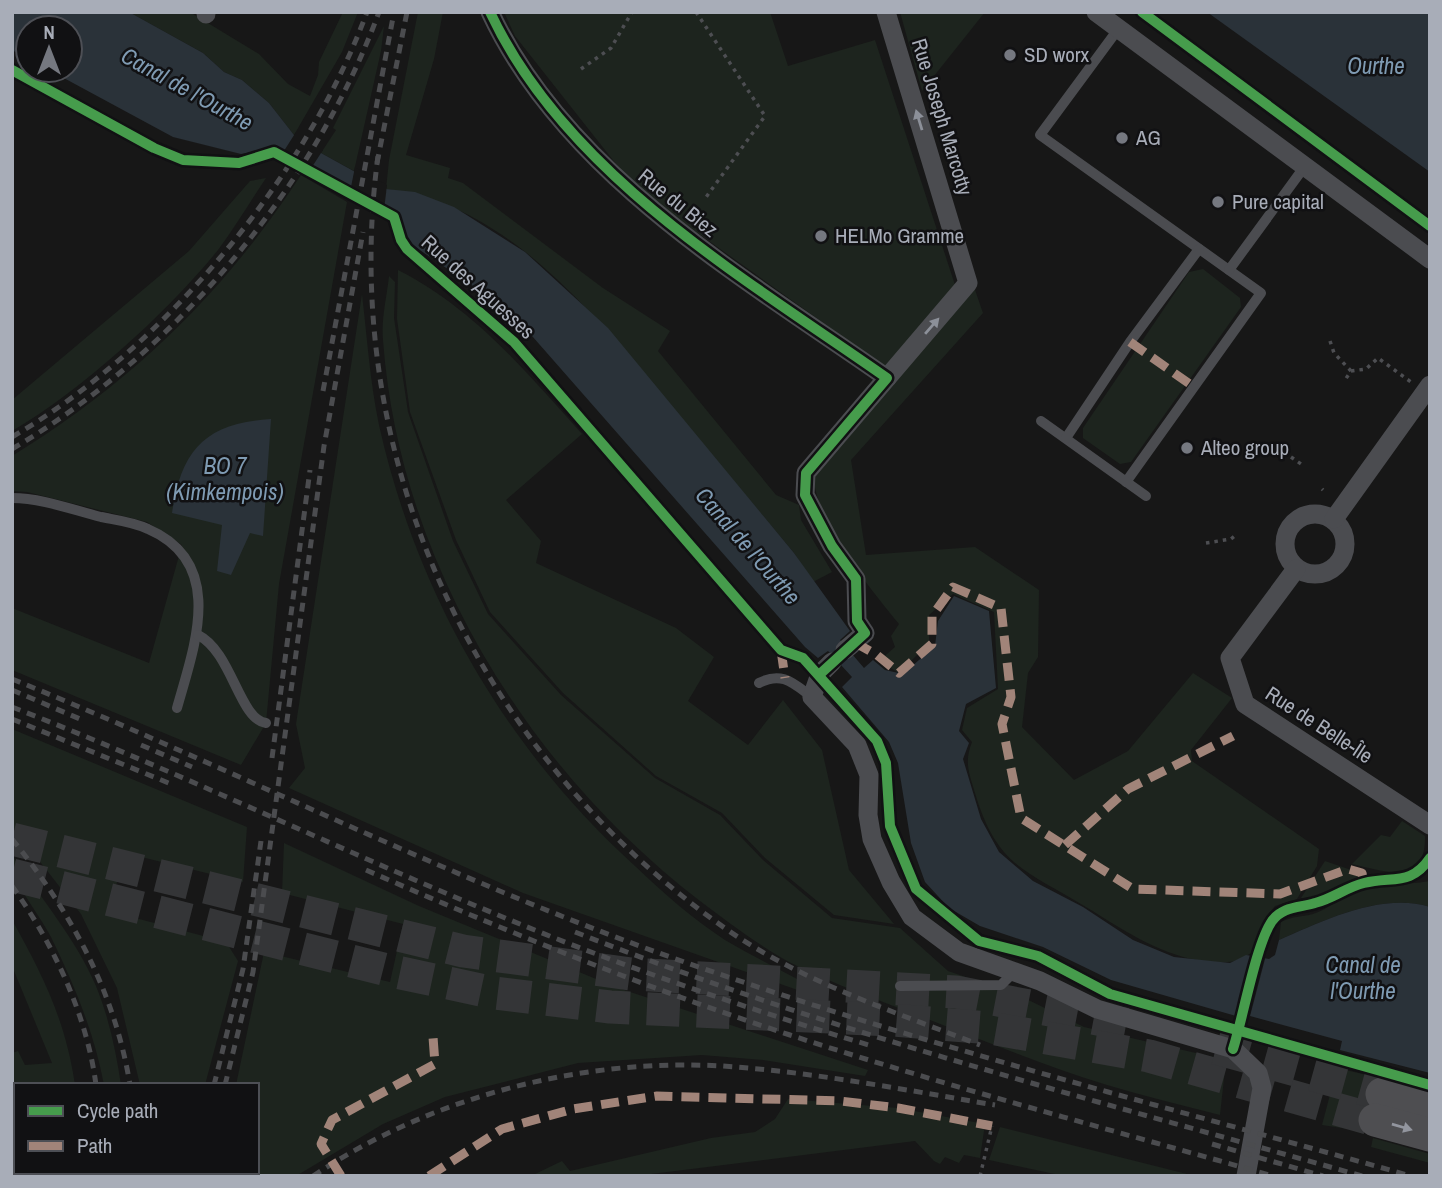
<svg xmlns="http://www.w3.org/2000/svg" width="1442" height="1188" font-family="'Archivo Narrow',sans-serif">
	<rect width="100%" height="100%" fill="#171717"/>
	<!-- green -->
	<g fill="#1d241e">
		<polygon points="129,12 193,14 259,54 288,84 310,96 318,75 319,62 343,12 358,12 342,52 294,135 269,103 242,80 224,72 203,53"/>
		<path d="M418 12H443L434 59 406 155 450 168 448 178 463 183 603 288 670 331 658 351 776 495 799 505 801 520 832 572 813 582 794 553C754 505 714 458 674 410 598 320 512 205 386 189L389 160Z"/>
		<polygon points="504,12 770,12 788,66 875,40 955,285 885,367 635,188 515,36"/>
		<polygon points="900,12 985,12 922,91"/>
		<polygon points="384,26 381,51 354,171 321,153 336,130 333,128"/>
		<path d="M301 175 347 202 279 584 266 723 241 765 12 670V608L149 663 182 545 147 522 27 492 12 491V456C132 382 224 293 301 175Z"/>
		<path d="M266 178C250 202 235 227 218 250 168 312 81 391 12 431V400L189 251 250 181Z"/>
		<polygon points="1203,269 1240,298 1241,307 1131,462 1120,464 1083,438 1083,428 1189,272"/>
		<path d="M398 270C476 310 525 371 582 434L506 500 541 541 536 563 676 628 714 657 688 701 748 745 783 700 822 750 849 870 894 924 834 915 765 858 722 813 656 776 563 693 490 612 456 540 410 412 397 319Z"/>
		<path d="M389 276 395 282 394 318 408 412 453 541 488 614 561 695 655 778 720 815 763 860 832 918 900 928 948 971 1016 994 1084 1027 1226 1060 1220 1115C1182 1105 1144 1096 1107 1085 1047 1067 988 1042 930 1020 883 1002 836 985 791 963 759 946 729 923 700 901 527 768 399 561 383 340 381 319 387 296 389 276Z"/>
		<path d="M974 287 983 313 851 460 866 555 975 547 1039 590 1038 657 1028 673 1022 727 1074 780 1128 751 1193 673 1232 698 1191 750 1192 761 1319 849 1317 866 1297 899 1275 906 1267 916 1253 952C1246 956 1236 962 1228 962 1174 965 1130 934 1086 907 1026 870 997 867 975 793 969 773 964 762 972 742L962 730 967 708 998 689 994 612 953 594 929 615V643L899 673 879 661 895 647 891 636 899 624C869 587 816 523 813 474Z"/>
		<path d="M362 294C367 337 370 382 379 425 417 595 506 749 635 866 662 892 693 919 725 940 752 956 781 970 808 985L806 993 523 893 289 788 305 768 296 724Z"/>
		<polygon points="12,729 247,827 243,882 125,853 109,911 226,942 238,961 205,1085 140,1085 117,988 81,914 12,826"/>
		<path d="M1402 821 1425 836C1426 886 1386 872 1352 864L1381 835 1390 837Z"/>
		<polygon points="284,843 419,906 618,988 868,1070 865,1076 763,1060 702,1055 578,1063 445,1097 383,1124 296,1176 213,1176 214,1172 257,1172 257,1085 236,1085 264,952 390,982 403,924 282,893"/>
		<path d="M12 855C40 897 76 939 96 986 109 1018 116 1051 121 1085H104C94 1032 74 984 51 937 37 910 12 885 12 855Z"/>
		<polygon points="1325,861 1360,873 1360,877 1311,900 1301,898"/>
		<path d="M1430 881V907C1381 892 1323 921 1279 940L1281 922C1293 916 1301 917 1313 914 1326 910 1336 901 1347 895 1373 883 1403 886 1430 881Z"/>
		<path d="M12 920C43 975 66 1022 75 1085H16V1172H84V1176H12V1053L18 1051 25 1065 52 1063 12 966Z"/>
		<polygon points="1337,1068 1384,1079 1368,1132 1322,1125"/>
		<polygon points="788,1099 898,1108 985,1124 980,1158 964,1155 959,1163 945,1157 940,1164 934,1161 915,1141 635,1176 531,1176 562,1161 570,1171 711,1138 755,1132 775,1119"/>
		<polygon points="1000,1127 1195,1176 1064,1176 989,1160"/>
		<polygon points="1373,1138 1430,1154 1430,1163 1371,1147"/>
	</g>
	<!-- water -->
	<g fill="#2a3239">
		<path d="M12 12H129L203 53 224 72 242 80 269 103 294 135 321 153 386 189 415 192 454 207 525 252 608 328 794 553 850 631 840 640 864 668 873 660 885 670 903 674 935 646 938 621 954 596 989 611 996 688 966 704 959 731 969 743 963 759 981 819 999 852 1033 881 1083 907 1133 940 1174 957 1230 963 1246 955 1269 959 1275 955 1279 940C1323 921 1381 892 1430 907V1073L1340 1050 1342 1041 1250 1016H1236L1111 980 1043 947 980 926 949 908 925 882 911 843 898 763 889 742 842 687 852 677 828 651 818 658 805 647 511 312 408 242 397 213 277 148 241 154 173 137 49 70H70V28H28V59L12 50Z"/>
		<polygon points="1207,12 1430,12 1430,172"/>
		<path d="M271 419 263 536 250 533 231 575 217 571 222 525 172 513C181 450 205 423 271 419Z"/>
	</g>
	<!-- pier -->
	<g fill="#171717">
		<polygon points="296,132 323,150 310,170 282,154"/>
		<polygon points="355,167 387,185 384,210 350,192"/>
		<polygon points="1254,953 1266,955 1249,1020 1235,1020"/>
	</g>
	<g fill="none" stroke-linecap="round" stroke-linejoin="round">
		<!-- highway-tunnel -->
		<g stroke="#343537" stroke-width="33" stroke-dasharray="33 17" stroke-linecap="butt">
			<polyline points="12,839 463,951 631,974 956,992 1134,1026"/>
			<polyline points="12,875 387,970 495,993 610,1007 892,1020 990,1028 1149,1056 1375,1120"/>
			<polyline points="1216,1048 1382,1094"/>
		</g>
		<!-- path -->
		<g stroke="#4d4e52" stroke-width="3.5" stroke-dasharray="3.5 5" stroke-linecap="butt">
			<polyline points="696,12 765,116 704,200"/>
			<polyline points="581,69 611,48 632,12"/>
			<polyline points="1330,341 1334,353 1351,371 1345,380"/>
			<polyline points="1351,371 1366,369 1378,358 1411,382"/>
			<polyline points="1291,457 1304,466"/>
			<polyline points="1322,489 1323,490"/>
			<polyline points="1206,543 1231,539 1236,535"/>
			<polyline points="980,1176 992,1126"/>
		</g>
		<!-- lane -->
		<g stroke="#4b4c50" stroke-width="10">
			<polyline points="1119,28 1040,135 1261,293 1126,482"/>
			<polyline points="1229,270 1305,166"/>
			<polyline points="1041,421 1146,496"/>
			<polyline points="1066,438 1130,342 1199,249"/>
			<path d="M12 498C42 498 73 510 101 517 116 520 134 522 148 529 227 563 194 647 177 708"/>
			<path d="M198 635C232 652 239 719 266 723"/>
			<path d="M759 683C782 671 793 683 812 697"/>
			<polyline points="900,986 1001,985 1014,972"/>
		</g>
		<!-- street -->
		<g stroke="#4b4c50" stroke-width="19">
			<path d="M490 12C566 175 746 279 887 378"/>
			<polyline points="1096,12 1430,259"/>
			<polyline points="206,14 206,12"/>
			<circle cx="1315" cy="544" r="30"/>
			<polyline points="1334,519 1430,385"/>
			<polyline points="1296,569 1230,658 1245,704 1430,825"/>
			<polyline points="845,650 865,633 857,621 856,579 832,546 805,495 806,473 968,283 886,12"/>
			<polyline points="832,662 820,674 812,697 857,745 869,775 868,815 872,839 891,882 912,917 959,952 1040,981 1097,1009 1233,1049 1258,1073 1262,1088 1246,1176"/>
		</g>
		<!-- highway -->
		<g stroke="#4e4e51" stroke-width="33">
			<polyline points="1382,1094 1430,1108"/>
			<polyline points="1375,1120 1430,1135"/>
		</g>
		<!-- rail -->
		<g stroke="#4b4c4f" stroke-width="5" stroke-dasharray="9 7" stroke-linecap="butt">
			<path d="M378 156C337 459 479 758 729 931 805 983 895 1012 980 1045"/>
			<polyline points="377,163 407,12"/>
			<polyline points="323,391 394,12"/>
			<path d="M12 437C165 348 306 177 367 12"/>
			<path d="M12 449C173 355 315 187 379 12"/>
			<path d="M12 679C229 767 439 874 659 953 905 1041 1160 1105 1411 1176"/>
			<polyline points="12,690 80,719"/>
			<path d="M12 707C177 771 335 848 498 915 620 966 745 1008 872 1046"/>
			<polyline points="12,719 171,784"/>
			<polyline points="141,745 192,767"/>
			<polyline points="272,758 310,470"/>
			<path d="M12 839C71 912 115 992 130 1085"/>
			<path d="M366 870C505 931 646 988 790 1035 949 1087 1112 1130 1273 1176"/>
			<path d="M12 886C53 943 87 1015 96 1085"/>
			<path d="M575 932C831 1033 1098 1101 1362 1176"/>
			<polyline points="214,1085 243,969 261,841"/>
			<polyline points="225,1085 253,972 324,446 363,232"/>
			<polyline points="1212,1144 1323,1176"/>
			<polyline points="102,1176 102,1172"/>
			<polyline points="133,1176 133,1172"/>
			<polyline points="179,1176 181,1172"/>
			<polyline points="191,1176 192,1172"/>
			<path d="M313 1176C431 1097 580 1058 722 1066 814 1072 905 1090 995 1105"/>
		</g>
		<!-- quiet -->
		<g stroke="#a18479" stroke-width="9" stroke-dasharray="18 9" stroke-linecap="butt">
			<polyline points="1130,342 1194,387"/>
			<polyline points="854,642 877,655 899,673 932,644 932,616 953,587 1001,608 1011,697 1002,724 1021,818 1133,889 1280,894 1348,869 1362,873 1364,883"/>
			<polyline points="781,650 785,678"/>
			<polyline points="1065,845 1128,789 1233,736"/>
			<polyline points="341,1176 321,1144 332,1120 435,1064 433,1037"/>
			<polyline points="429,1176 502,1129 573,1109 657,1096 840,1101 898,1108 992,1126"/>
		</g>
		<!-- cycleway casing -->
		<g stroke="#111113" stroke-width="15">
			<g id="cycleway">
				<path d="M490 12C566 175 746 279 887 378L806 473 805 495 832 546 856 579 857 621 865 633 820 674"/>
				<polyline points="1142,12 1430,226"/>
				<polyline points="12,70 154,148 183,160 239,163 274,152 394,217 401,240 407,249 514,342 781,650 803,658 877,741 886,763 890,826 916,889 979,941 1038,956 1110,994 1430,1085"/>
				<path d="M1233 1049C1243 1018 1256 944 1272 921 1283 906 1299 908 1315 903 1332 899 1347 887 1364 883 1393 876 1411 886 1430 858"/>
			</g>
		</g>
		<!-- cycleway -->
		<use href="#cycleway" stroke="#469c4c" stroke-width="10"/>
	</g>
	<!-- one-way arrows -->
	<defs><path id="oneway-solid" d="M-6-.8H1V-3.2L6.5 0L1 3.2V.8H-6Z" transform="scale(1.75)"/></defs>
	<g fill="#8c9099">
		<use href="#oneway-solid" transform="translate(919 120) rotate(-107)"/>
		<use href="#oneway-solid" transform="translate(932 326) rotate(-49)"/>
	</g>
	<use fill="#92959e" href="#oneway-solid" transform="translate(1402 1127) rotate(16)"/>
	<!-- markers -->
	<g fill="#757880" stroke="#111113" stroke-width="2.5">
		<circle cx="1010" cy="55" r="7"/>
		<circle cx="1122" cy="138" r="7"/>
		<circle cx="1218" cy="202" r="7"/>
		<circle cx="821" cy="236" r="7"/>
		<circle cx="1187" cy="448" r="7"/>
	</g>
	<g text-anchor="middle" stroke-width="5" stroke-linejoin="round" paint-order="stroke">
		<!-- poi labels -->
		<g font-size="21" fill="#a8adb8" stroke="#111113" text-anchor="start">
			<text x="1024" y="62">SD worx</text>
			<text x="1136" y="145">AG</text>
			<text x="1232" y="209">Pure capital</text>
			<text x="835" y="243">HELMo Gramme</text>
			<text x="1201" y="455">Alteo group</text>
		</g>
		<!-- street labels -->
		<g font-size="21" fill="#a8adb8" stroke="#111113">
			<text transform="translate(942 117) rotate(73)" y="7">Rue Joseph Marcotty</text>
			<text transform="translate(678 203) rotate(39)" y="7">Rue du Biez</text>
			<text transform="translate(478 287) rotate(42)" y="7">Rue des Aguesses</text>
			<text transform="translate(1319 725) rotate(33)" y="7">Rue de Belle-Île</text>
		</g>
		<!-- water labels -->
		<g font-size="23" font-style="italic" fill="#7f9bb3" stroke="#111113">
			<text x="1376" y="74">Ourthe</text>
			<text transform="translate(187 89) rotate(29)" y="8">Canal de l'Ourthe</text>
			<text x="225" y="474">BO 7<tspan x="225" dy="26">(Kimkempois)</tspan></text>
			<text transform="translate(748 546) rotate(49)" y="8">Canal de l'Ourthe</text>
			<text x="1363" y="973">Canal de<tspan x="1363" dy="26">l'Ourthe</tspan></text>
		</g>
	</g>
	<!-- border -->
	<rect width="1442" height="1188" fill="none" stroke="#a8adb8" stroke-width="28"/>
	<!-- legend -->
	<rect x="14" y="1083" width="245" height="91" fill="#111113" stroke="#4d4f55" stroke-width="2"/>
	<rect x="28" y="1106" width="35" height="10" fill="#469c4c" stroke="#4d4f55" stroke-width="2"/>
	<text x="77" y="1118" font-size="21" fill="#a8adb8">Cycle path</text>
	<rect x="28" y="1141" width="35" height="10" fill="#a18479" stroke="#4d4f55" stroke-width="2"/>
	<text x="77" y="1153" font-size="21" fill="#a8adb8">Path</text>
	<!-- north arrow -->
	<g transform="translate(49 49)"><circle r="33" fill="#111113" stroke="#4d4f55" stroke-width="2"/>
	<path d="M0-5L12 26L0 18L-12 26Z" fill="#757880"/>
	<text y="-10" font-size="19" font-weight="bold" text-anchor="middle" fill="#a8adb8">N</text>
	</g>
</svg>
